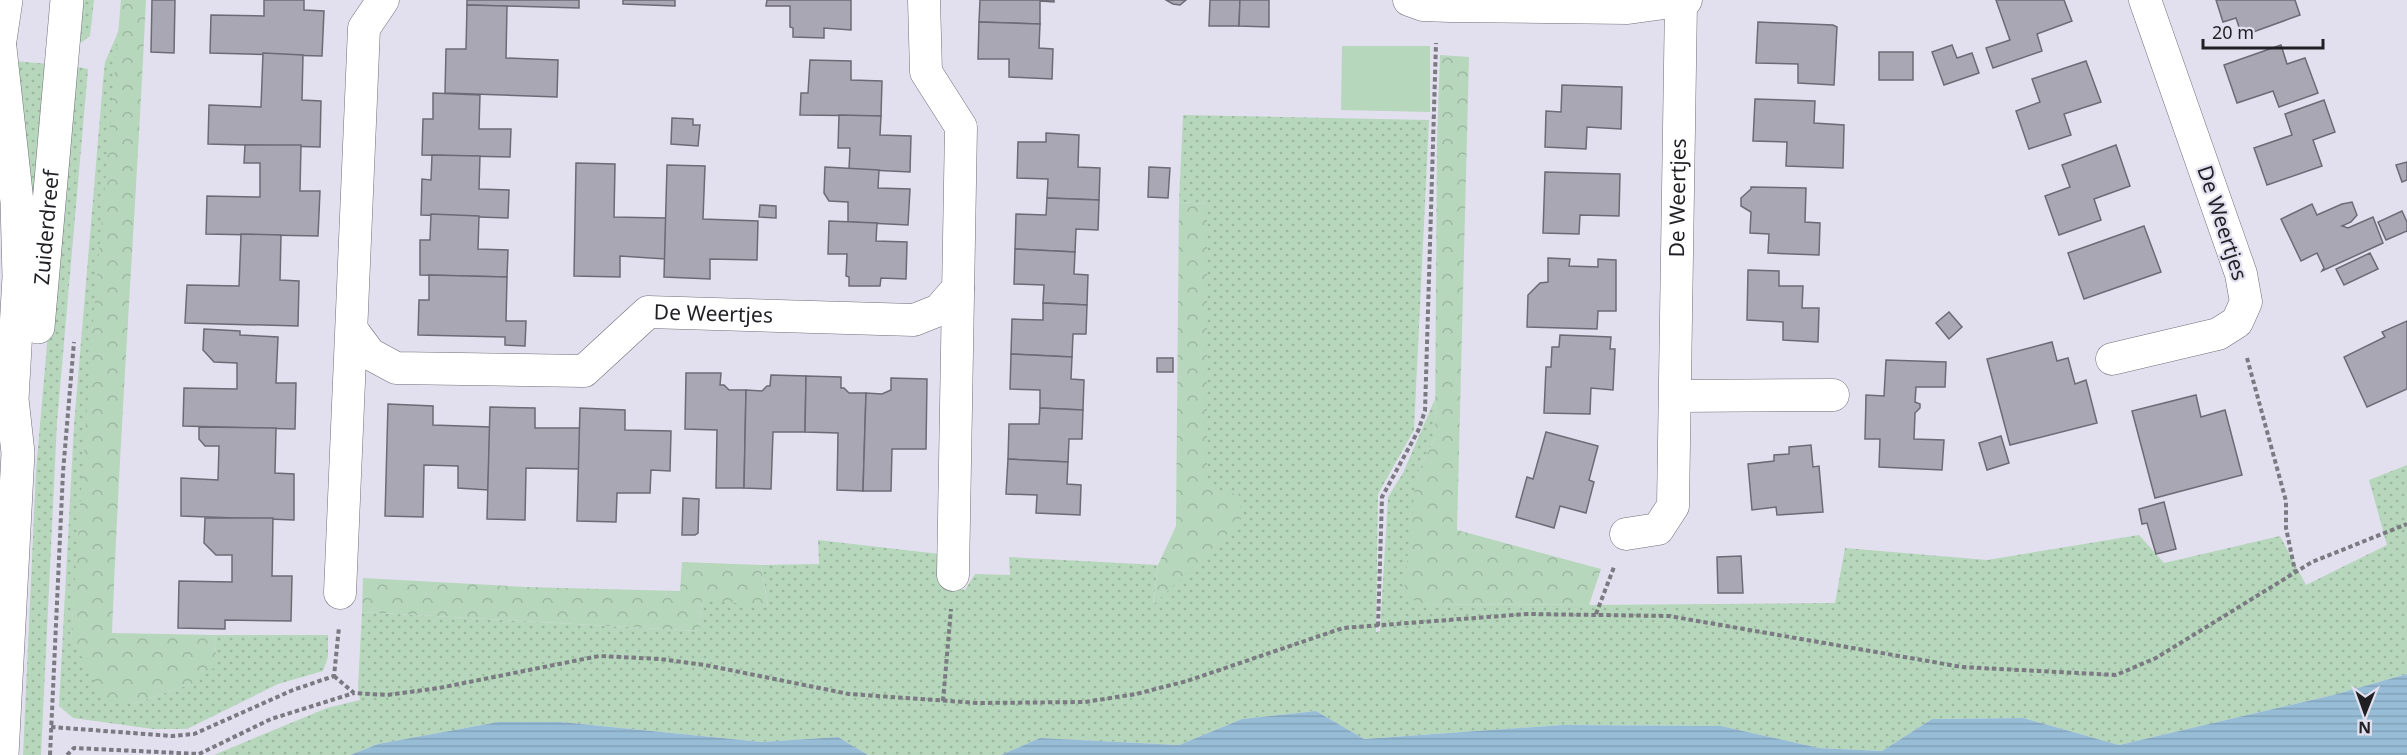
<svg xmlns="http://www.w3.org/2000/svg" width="2407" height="755" font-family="'Noto Sans',sans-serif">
	<defs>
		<pattern id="grass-dots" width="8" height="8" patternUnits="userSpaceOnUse" patternTransform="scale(1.5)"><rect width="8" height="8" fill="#b6d7bb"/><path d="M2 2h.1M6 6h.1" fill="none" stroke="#9cb8a1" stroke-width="1.8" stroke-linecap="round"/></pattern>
		<pattern id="forest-crowns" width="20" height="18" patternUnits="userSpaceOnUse" patternTransform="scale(1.5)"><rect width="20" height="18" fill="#b6d7bb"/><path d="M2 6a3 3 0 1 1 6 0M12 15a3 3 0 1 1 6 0" fill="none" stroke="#9cb8a1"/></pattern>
		<pattern id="water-rules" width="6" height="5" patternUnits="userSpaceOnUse" patternTransform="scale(1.5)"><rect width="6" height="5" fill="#97bdd6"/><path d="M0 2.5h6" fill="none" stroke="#82a2b8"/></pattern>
	</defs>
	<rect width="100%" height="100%" fill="#e2e0ee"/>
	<!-- grass -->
	<g fill="url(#grass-dots)">
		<polygon points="78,0 94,0 90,36 82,42 74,41"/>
		<polygon points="119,30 71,636 132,704 191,684 216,653 214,635 328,635 328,657 323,671 278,684 187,729 153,729 73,718 59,706 74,425 103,81 105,62"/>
		<polygon points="14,61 49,64 36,195 30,191"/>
		<polygon points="73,66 88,69 57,422 41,755 23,755 36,471 71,68"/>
		<polygon points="1183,115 1429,120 1414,430 1378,494 1376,632 1380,631 1388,497 1403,473 1435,399 1435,438 1416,477 1417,604 1589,605 1835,603 1845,548 1987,560 2139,535 2164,563 2280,536 2306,585 2387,545 2369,480 2407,465 2407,674 2333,695 2119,745 2023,718 1932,719 1882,751 1819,748 1721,726 1563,725 1364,739 1316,711 1242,719 1179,745 1040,738 1001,755 868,755 838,737 762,742 561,722 498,722 378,744 350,755 214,755 327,708 360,700 358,687 362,612 699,631 702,598 768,606 761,565 819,564 818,540 940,554 942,585 965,590 975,574 1010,575 1009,557 1158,565 1153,604 1207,488 1207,204 1179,202"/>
	</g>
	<!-- forest -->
	<g fill="url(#forest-crowns)">
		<path d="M121 0H146C136 211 120 422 112 633L214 635 216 653 214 668 191 684 132 704 103 699 71 636 93 322Z"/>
		<polygon points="1440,55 1469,57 1457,530 1601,569 1589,605 1417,604 1404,589 1416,477 1435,438 1437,140"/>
		<polygon points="1179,202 1207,204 1207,487 1239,495 1241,521 1153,605 1158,565 1176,526"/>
		<polygon points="682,562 761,565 768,607 702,599 699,631 362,612 363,578 526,587 680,591"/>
	</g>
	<!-- pitch -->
	<polygon fill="#b6d7bb" points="1342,46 1430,46 1430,112 1341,110"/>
	<!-- water -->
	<g fill="url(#water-rules)">
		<polygon points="2407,674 2407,755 1001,755 1040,738 1179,745 1242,719 1316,711 1364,739 1563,725 1721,726 1819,748 1882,751 1932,719 2023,718 2119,745 2333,695"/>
		<polygon points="498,722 561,722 762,742 838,737 868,755 873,755 350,755 378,744"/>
	</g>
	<!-- building -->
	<g fill="#aaa7b5" stroke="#6d6a76" stroke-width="1.5">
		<polygon points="152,0 175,0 174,53 151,52"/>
		<polygon points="264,0 304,0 304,10 324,11 322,56 210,53 211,15 264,16"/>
		<polygon points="467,0 579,0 579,8 467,5"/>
		<polygon points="623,0 675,0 675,6 623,4"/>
		<polygon points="767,0 851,0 851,30 824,28 824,38 793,37 793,28 790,27 790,6 766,6"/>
		<polygon points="980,0 1054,0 1054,2 1040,1 1040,24 979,22"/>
		<polygon points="1166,0 1186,0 1180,5 1173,4"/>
		<polygon points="1210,0 1240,0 1239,26 1209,26"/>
		<polygon points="1240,0 1269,0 1269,27 1239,26"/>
		<polygon points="1996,0 2064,0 2072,21 2037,34 2042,51 1993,68 1986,48 2010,40"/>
		<polygon points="2216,0 2295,0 2300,15 2242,36 2236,18 2223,22"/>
		<polygon points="467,5 507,6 506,58 558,60 557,97 445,93 446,49 466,49"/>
		<polygon points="979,22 1040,24 1039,48 1053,49 1052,79 1009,77 1009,59 978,59"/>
		<polygon points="1758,22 1833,25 1837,27 1834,85 1798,83 1798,64 1756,63"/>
		<polygon points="1952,45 1957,58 1972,53 1979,73 1944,85 1932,52"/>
		<polygon points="2281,45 2287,64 2305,58 2318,93 2279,107 2273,91 2237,103 2224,65"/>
		<rect x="1879" y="52" width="34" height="28"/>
		<polygon points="263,53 303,55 302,100 321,101 320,147 208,144 209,105 261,107"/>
		<polygon points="810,60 851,61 851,80 882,81 881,116 800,115 801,93 808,93"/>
		<polygon points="2086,61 2101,102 2064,114 2071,135 2029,149 2016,111 2040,102 2032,79"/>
		<polygon points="1562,85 1622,87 1621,129 1587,127 1586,149 1545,147 1546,111 1561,112"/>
		<polygon points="433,93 480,95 479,129 511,129 510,157 422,155 423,119 433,119"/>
		<polygon points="1755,99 1815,101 1814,123 1844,125 1843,168 1786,166 1787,142 1753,141"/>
		<polygon points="2324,100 2335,132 2313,140 2322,166 2267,185 2254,148 2292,135 2285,114"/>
		<polygon points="839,115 881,116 880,135 911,136 910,172 849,169 850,148 838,148"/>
		<polygon points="672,118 693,119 693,125 700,125 698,146 671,144"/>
		<polygon points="1046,133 1079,135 1078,167 1100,168 1099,200 1047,198 1048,179 1017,178 1018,142 1046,142"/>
		<polygon points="245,145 301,145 300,191 320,191 318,236 206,234 207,196 260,197 260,163 244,163"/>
		<polygon points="2116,145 2130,186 2094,199 2101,220 2059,235 2045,196 2070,187 2062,165"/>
		<polygon points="432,155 480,156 479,189 509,190 508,218 421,215 422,179 431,180"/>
		<polygon points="2407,162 2407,180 2402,182 2396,165"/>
		<polygon points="576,163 615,164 614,217 666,218 665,259 620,256 620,277 574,276"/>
		<polygon points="667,165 705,166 703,219 758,221 757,260 710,259 710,279 664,277"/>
		<polygon points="825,167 879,170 878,188 910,189 908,225 848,222 848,202 829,201 824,193"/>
		<polygon points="1149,167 1170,168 1168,198 1148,197"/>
		<polygon points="1545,172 1620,174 1619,216 1580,215 1579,234 1543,233"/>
		<polygon points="1751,187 1806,188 1805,222 1820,223 1819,255 1768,253 1769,234 1750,233 1751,212 1741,206 1741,198 1751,189"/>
		<polygon points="1047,198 1099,200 1098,230 1076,229 1075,252 1015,249 1016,214 1046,215"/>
		<polygon points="2352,202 2357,215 2351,222 2342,226 2348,228 2373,217 2383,243 2322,271 2324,268 2317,253 2301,261 2281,219 2312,204 2317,215 2342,204"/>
		<polygon points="760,205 776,206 776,218 759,217"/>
		<polygon points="2402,211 2407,222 2407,231 2386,240 2378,222"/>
		<polygon points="431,214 479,216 478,249 508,250 507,277 420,275 420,240 430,240"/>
		<polygon points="829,221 877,223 876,241 907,242 906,279 881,278 880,286 849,286 849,277 846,276 847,254 828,254"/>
		<polygon points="2144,226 2161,272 2084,299 2068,253"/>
		<polygon points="241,234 281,235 280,280 299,281 298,326 185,323 187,285 239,286"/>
		<polygon points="1015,249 1075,252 1074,274 1088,275 1087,305 1043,303 1044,285 1014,284"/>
		<polygon points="2370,253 2378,269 2344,285 2336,269"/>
		<polygon points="1548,258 1570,259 1569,266 1598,267 1598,259 1616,260 1616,311 1598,311 1597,329 1527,327 1528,295 1540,283 1548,282"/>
		<polygon points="1748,270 1779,271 1779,286 1803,286 1802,308 1819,308 1818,342 1783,340 1783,322 1747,320"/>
		<polygon points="429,275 507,277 506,321 526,321 525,346 505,345 505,337 418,335 419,300 429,300"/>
		<polygon points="1043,303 1087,305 1086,334 1073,334 1072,357 1011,354 1012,319 1043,320"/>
		<polygon points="1949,312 1962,327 1949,339 1936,323"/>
		<polygon points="2407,321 2407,389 2367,407 2344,357 2385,337 2382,332"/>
		<polygon points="204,329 240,331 240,335 278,337 276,383 296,383 295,429 183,426 184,388 237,389 237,363 214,362 203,350"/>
		<polygon points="1560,335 1611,337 1610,349 1615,349 1613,390 1591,388 1590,414 1544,413 1546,367 1551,367 1552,347 1559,347"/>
		<polygon points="2052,342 2057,361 2068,358 2075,384 2086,380 2097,423 2010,445 1987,359"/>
		<polygon points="1011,354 1072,357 1071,379 1084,380 1083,410 1040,408 1040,390 1010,389"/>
		<rect x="1157" y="358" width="16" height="14"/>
		<polygon points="1886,360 1946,362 1945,387 1916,387 1915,402 1920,404 1920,408 1915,413 1914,439 1944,440 1942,470 1879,467 1880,439 1865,439 1866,395 1884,396"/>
		<polygon points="686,373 721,373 720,385 724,385 729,390 746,390 744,488 716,488 717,430 685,429"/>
		<polygon points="771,375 806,376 805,432 773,432 771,489 744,488 746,390 762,391 767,386 770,386"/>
		<polygon points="806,376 841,377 841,388 844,388 849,393 866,393 863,491 837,490 838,433 805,432"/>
		<polygon points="891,378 927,379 926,449 892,449 891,491 863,491 866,393 882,394 891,390"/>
		<polygon points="2196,395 2201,417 2225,410 2242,475 2155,498 2132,411"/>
		<polygon points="388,404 433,406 433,425 490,427 488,490 458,488 458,466 424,465 423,517 385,516"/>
		<polygon points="490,407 535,408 535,428 581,428 579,469 526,468 525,520 487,519"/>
		<polygon points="580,408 625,410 625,430 671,431 670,471 651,470 650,493 617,493 616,522 577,521"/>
		<polygon points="1040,408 1083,410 1082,439 1069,439 1068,462 1008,459 1009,424 1039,424"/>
		<polygon points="199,427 276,428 275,473 294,474 294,520 181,516 181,478 218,480 219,446 205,446 199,439"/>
		<polygon points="1546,432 1598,446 1589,480 1594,482 1586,513 1560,506 1554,528 1516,517 1527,477 1533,479"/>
		<polygon points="2001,436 2009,463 1987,470 1979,443"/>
		<polygon points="1811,445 1813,467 1819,466 1823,512 1777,515 1776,507 1752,510 1748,464 1774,461 1774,455 1789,454 1789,447"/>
		<polygon points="1008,459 1068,462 1067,484 1081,485 1080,515 1036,513 1037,495 1006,494"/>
		<polygon points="683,498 699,499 698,533 695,535 682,535"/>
		<polygon points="2164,502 2176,549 2156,554 2147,523 2142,524 2139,509"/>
		<polygon points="205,518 273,518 272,576 292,576 291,621 225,620 225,629 178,628 179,581 232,582 232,555 216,555 204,543"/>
		<polygon points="1741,556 1743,593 1718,593 1717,557"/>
	</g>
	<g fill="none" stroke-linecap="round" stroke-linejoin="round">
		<!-- minor casing -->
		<g stroke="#706e7a" stroke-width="33">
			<g id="minor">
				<polyline points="924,0 926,72 961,127 953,575"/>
				<polyline points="1409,0 1423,5 1450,6 1628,8 1686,0"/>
				<path id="s1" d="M352 330 370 354 396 368 584 371 648 312 914 320 939 310 958 288"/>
				<polyline points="2112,359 2218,334 2237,322 2246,302 2241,274 2145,0"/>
				<polyline points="1676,396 1833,395"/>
				<path id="s2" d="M1626 534 1658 529 1673 506 1681 2"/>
				<polyline points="340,593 364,28 383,0"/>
			</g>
		</g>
		<!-- tertiary casing -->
		<g stroke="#706e7a" stroke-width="34">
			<g id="tertiary">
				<polyline points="0,40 6,0"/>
				<polyline points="0,48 17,202 19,277 12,399 18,453 2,755"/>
				<path id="s3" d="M38 327 67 0"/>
			</g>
		</g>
		<!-- path -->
		<g stroke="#7b7982" stroke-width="4" stroke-dasharray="4.5 3" stroke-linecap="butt">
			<polyline points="2247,358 2286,501 2286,528 2295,571"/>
			<polyline points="1596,614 1614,567"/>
			<polyline points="1378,626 1382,497 1418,431 1425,411 1436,43"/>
			<polyline points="334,676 354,693 387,695 439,688 599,656 660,659 705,665 849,694 978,703 1085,702 1136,694 1187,681 1343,628 1527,614 1669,616 1962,667 2116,675 2156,658 2312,562 2407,524"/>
			<polyline points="943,701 951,609"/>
			<polyline points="51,727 172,736 194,734 293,690 334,676 339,627"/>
			<polyline points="50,755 63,472 74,342"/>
			<polyline points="67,755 74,748 199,754 271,719 354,693"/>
		</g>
		<!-- minor -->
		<use href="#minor" stroke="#fff" stroke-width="32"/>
		<!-- tertiary -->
		<use href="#tertiary" stroke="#fff" stroke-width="33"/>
	</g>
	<g text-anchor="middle" stroke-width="4.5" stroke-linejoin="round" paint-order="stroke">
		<!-- street labels -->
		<g font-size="21" fill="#201f24" stroke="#e2e0ee">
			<text dy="7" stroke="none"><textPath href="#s2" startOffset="368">De Weertjes</textPath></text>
			<text transform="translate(2222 223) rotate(72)" y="7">De Weertjes</text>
			<text dy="7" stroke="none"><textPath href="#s3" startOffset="100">Zuiderdreef</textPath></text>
			<text dy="7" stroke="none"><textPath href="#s1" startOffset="400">De Weertjes</textPath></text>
		</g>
	</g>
	<!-- north arrow -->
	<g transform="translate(2365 713) rotate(181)" stroke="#e2e0ee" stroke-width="4.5" paint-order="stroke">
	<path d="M0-4.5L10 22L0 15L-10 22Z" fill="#201f24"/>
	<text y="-9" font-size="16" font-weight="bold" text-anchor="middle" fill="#201f24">N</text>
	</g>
	<!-- scale -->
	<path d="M2203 39v9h120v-9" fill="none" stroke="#201f24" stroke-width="3"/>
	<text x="2212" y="39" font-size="18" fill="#201f24" stroke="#e2e0ee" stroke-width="4.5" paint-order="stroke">20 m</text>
</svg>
